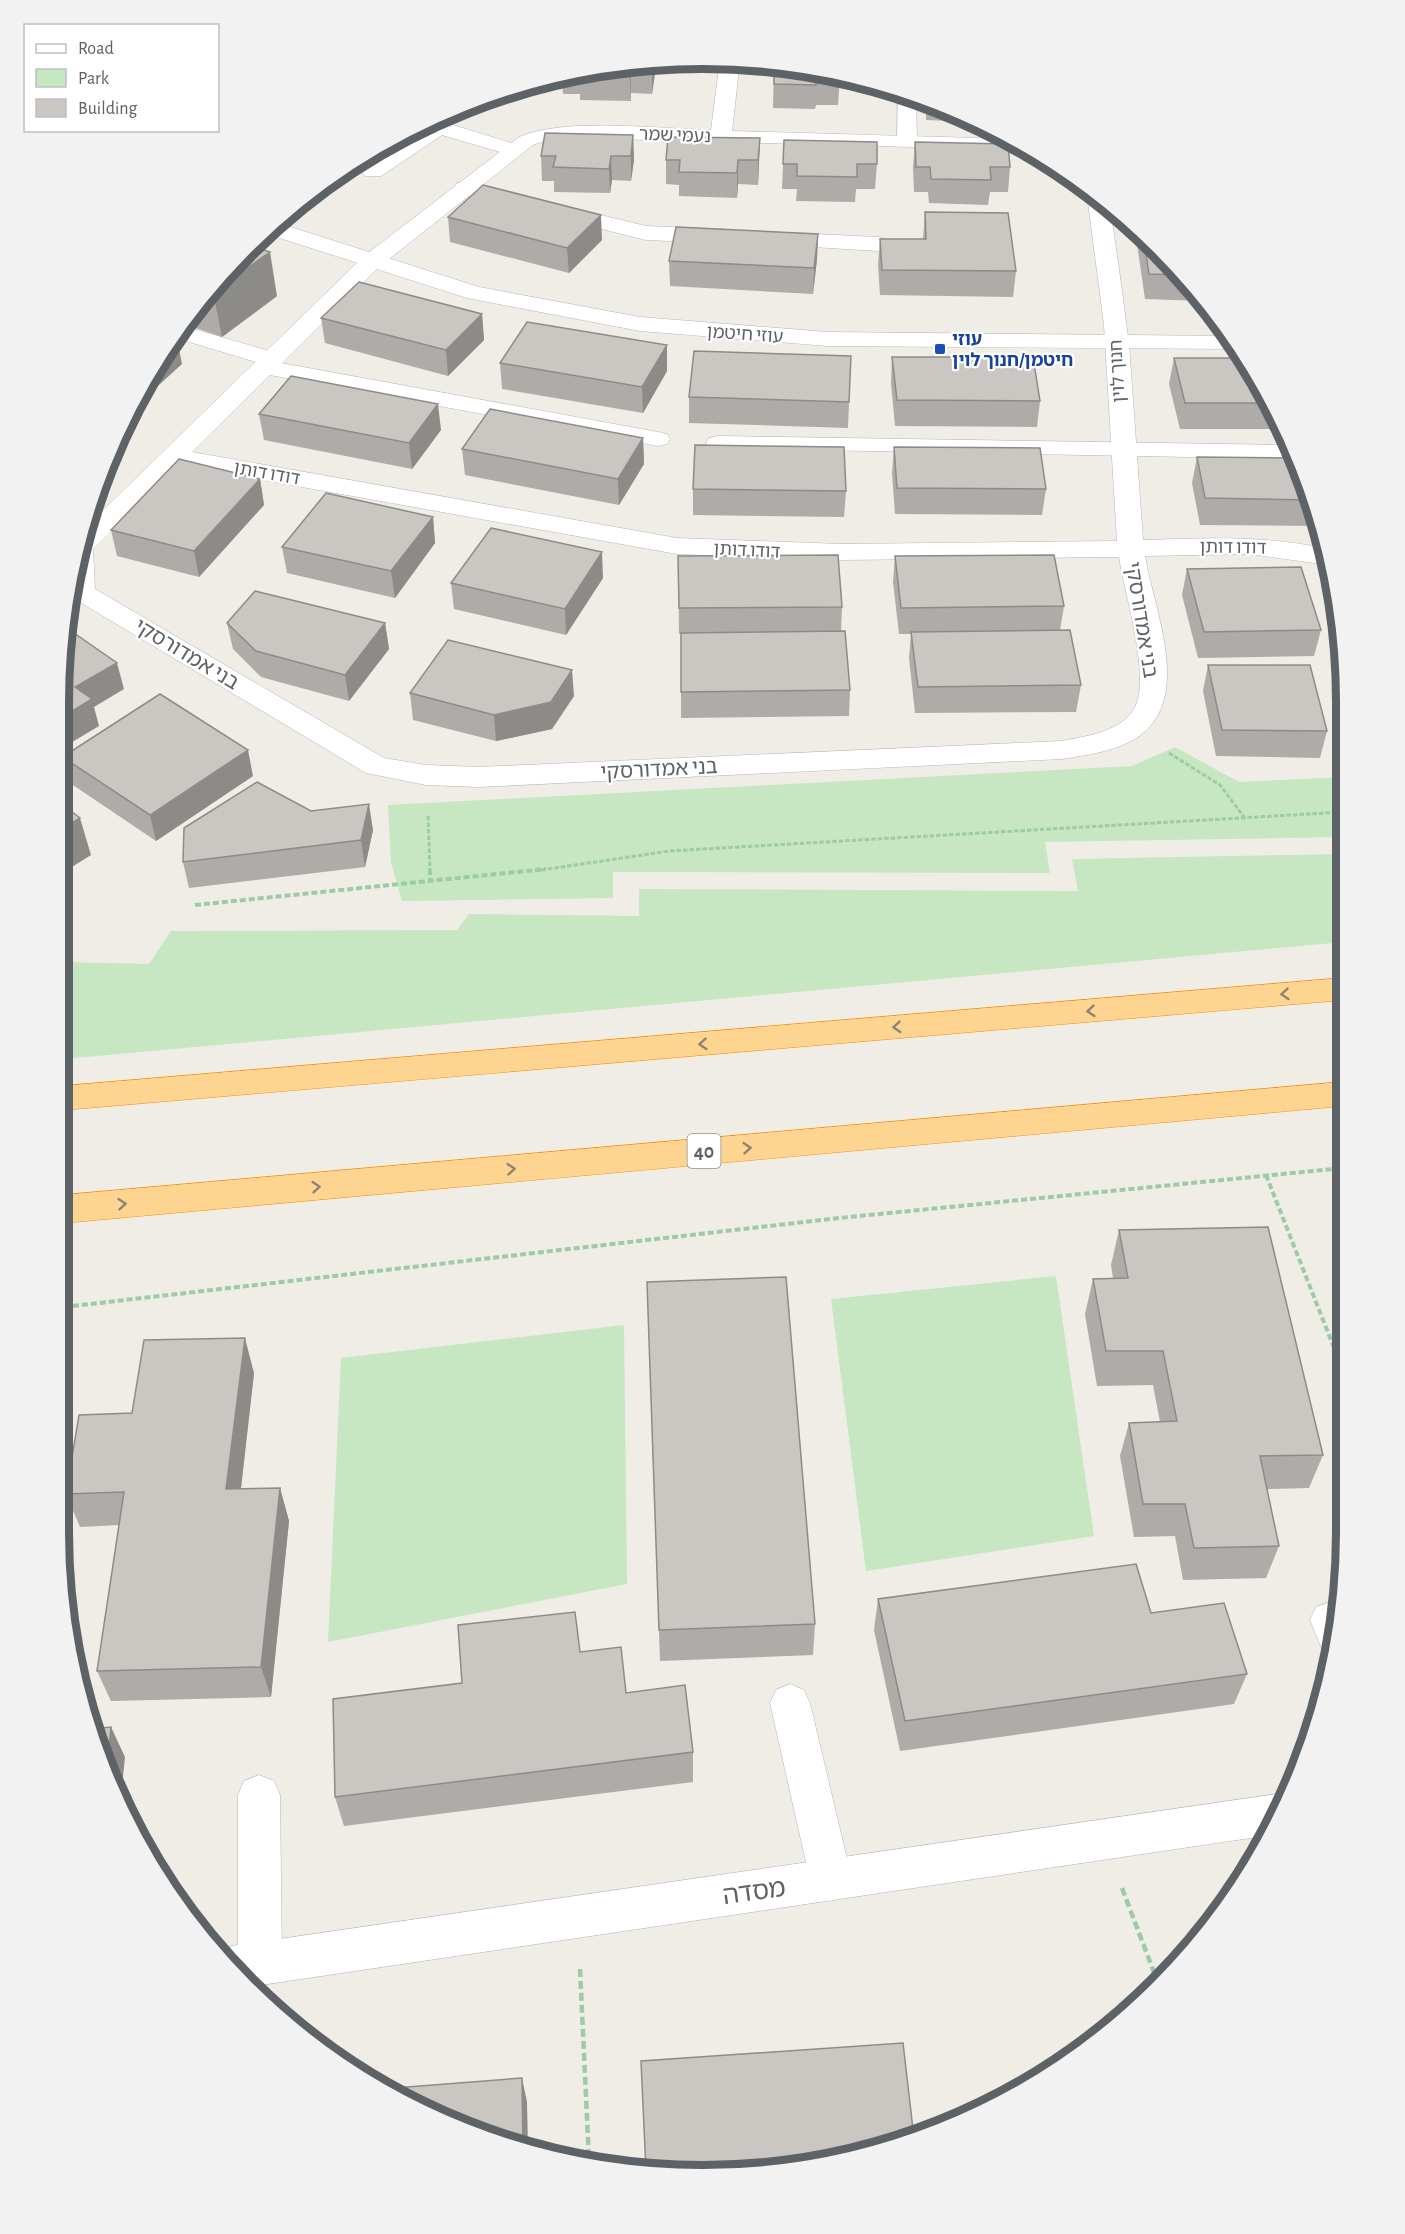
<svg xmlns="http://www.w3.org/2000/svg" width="1405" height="2234" font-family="'Alegreya Sans','Noto Sans Hebrew',sans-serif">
	<rect width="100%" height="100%" fill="#f0ece6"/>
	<!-- green -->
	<g fill="#c7e7c2">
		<polygon points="1175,747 1239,782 1345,777 1344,837 1045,842 1050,873 613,872 613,898 402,901 391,863 388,805 1132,766"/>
		<polygon points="1344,854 1344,942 64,1059 64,962 149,964 171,931 457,930 469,914 639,916 639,889 1078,891 1072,859"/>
		<polygon points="1056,1276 1094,1536 866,1571 831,1299"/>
		<polygon points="624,1325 627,1584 328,1642 341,1358"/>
	</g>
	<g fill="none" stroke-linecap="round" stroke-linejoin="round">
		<!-- lane casing -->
		<g stroke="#b3b7ba" stroke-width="1">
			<g id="lane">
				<polygon points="898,91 916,98 917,142 914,146 900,146 897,142"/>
				<polygon points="465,107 467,110 453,125 521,146 524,150 521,154 507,154 442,135 381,176 365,176 362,171 433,121"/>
				<polygon points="465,182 646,226 721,229 729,231 732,236 729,241 721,243 646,240 457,193 454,188 457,183"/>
				<polygon points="772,232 878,237 886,239 889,244 886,249 878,251 764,244 761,239 764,234"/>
				<polygon points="183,326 280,354 284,359 281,363 658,432 667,434 670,439 667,444 658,446 264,374 256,372 252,367 256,362 176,338"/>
				<polygon points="718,436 1290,445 1296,459 709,448 706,443 709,438"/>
				<polygon points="1330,1602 1341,1606 1331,1652 1322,1649 1310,1620 1316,1607"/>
				<polygon points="790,1684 804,1690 810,1703 852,1880 846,1895 831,1901 816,1895 810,1880 770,1703 776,1690"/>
				<polygon points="259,1775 274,1781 280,1795 282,1963 275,1978 260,1985 245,1978 238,1963 238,1795 244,1781"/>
			</g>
		</g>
		<!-- street casing -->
		<g stroke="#b3b7ba" stroke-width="1">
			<path id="street" d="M740 60 732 131 1011 139 1028 150 570 138 544 141 533 145 379 267 192 452 677 538 841 544 1117 541 1104 325 1087 195 1092 190 1110 207 1119 269 1129 344 1143 540C1205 538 1265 535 1327 549L1329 565 1249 554 1145 556C1154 611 1196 704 1133 740 1112 752 1086 755 1062 759L479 787 426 785 366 773 73 598 70 595 89 524 363 257 519 137C565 117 658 129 711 130L720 61ZM179 465 677 554 841 560 1119 557C1124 591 1151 677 1135 707 1122 732 1086 736 1062 741L479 767 426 765 384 758 95 589 93 549Z"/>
		</g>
		<!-- secondary casing -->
		<g stroke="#b4b9bd" stroke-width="1">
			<g id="secondary">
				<polygon points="275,222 479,287 640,317 828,332 1229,336 1237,349 828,346 640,331 467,298 264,233"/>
				<polygon points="1277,1794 1286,1798 1264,1836 248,1987 218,1952 231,1946"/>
			</g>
		</g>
		<!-- highway casing -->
		<g stroke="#f58c01" stroke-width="1">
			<g id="highway">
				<polygon points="1344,978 1344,1000 64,1110 64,1086"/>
				<polygon points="1343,1082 1343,1106 64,1223 64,1195"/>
			</g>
		</g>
		<!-- path-far2 -->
		<g stroke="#9ccba4" stroke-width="3" stroke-dasharray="4.5 2" stroke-linecap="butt">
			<polyline points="1169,753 1220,785 1244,817"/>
			<polyline points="428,816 430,871"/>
			<polyline points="535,871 669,851 1344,812"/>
		</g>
		<!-- path-far1 -->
		<g stroke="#9ccba4" stroke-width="4" stroke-dasharray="6 3" stroke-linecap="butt">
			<polyline points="430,869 430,881"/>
			<polyline points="195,905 546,869"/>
			<polyline points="1266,1175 1342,1368"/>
			<polyline points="64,1307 839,1218 1343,1168"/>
		</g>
		<!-- path -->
		<g stroke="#9ccba4" stroke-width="4.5" stroke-dasharray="8 4" stroke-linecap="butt">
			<polyline points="1122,1888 1158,1983"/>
			<polyline points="580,1969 589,2160"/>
		</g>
		<!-- lane -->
		<use href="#lane" fill="#fff" fill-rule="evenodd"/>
		<!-- street -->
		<use href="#street" fill="#fff" fill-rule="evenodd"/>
		<!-- secondary -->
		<use href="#secondary" fill="#fff" fill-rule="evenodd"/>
		<!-- highway -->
		<use href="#highway" fill="#fdd490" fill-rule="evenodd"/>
	</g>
	<!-- wall -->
	<g fill="#aeaba8">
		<polygon points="655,63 655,73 652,94 631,93 631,101 580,100 580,94 563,94 562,77 619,64"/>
		<polygon points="774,65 840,76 838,105 816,105 815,109 773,108"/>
		<polygon points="926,102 979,122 926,120"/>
		<polygon points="633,135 634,160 631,181 612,180 610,193 554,192 554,181 542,181 541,156"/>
		<polygon points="760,138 758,185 738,184 737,198 679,196 679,185 666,184 666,160"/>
		<polygon points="784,140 877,164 875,189 856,189 855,202 796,201 797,189 782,189"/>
		<polygon points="915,142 1010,167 1008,192 990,192 988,205 929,203 928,192 914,192 913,167"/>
		<polygon points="925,212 1016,271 1013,297 880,295 878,264 880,239 923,239"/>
		<polygon points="448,217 602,240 569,273 450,242"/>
		<polygon points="1136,233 1204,301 1145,299 1136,237"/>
		<polygon points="818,234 817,259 813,294 670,286 669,261"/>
		<polygon points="252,246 277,296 222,337 184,324 192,310"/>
		<polygon points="482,314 484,340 448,376 325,343 321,318"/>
		<polygon points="892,357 1040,401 1037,427 895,426 891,383"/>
		<polygon points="1174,358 1243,358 1280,417 1284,429 1180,429 1169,384"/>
		<polygon points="500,363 667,371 643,413 502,389"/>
		<polygon points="689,397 849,402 848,428 689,423"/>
		<polygon points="259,414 441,430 412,469 264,440"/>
		<polygon points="643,438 644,464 619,505 465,475 462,449"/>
		<polygon points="894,447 1046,489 1042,515 895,514 892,473"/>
		<polygon points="1197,457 1295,458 1318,519 1316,526 1200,525 1192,483"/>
		<polygon points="260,479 264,505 199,577 117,556 111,530"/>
		<polygon points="693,489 846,491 844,517 693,515"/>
		<polygon points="433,517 435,543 395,598 287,573 282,547"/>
		<polygon points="678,556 842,607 841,631 850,690 849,716 681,718 681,634 679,634"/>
		<polygon points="895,556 1064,606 1060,631 1081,685 1076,712 915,713 909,658 911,634 899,634 893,582"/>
		<polygon points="1187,569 1321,630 1314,656 1198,658 1182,595"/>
		<polygon points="603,578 566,635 454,609 451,583"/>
		<polygon points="227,623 385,623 389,649 349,701 261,677 233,649"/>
		<polygon points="1208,665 1327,731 1320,758 1216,756 1203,691"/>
		<polygon points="410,693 574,696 552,729 496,741 413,720"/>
		<polygon points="64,756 253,776 156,841 70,783 64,763"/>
		<polygon points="311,811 373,830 365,867 189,888 183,862"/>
		<polygon points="1119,1230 1323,1455 1309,1488 1267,1489 1279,1546 1266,1578 1183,1580 1175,1536 1134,1537 1120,1456 1129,1423 1160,1422 1153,1385 1097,1386 1085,1314 1093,1279 1113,1278 1111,1265"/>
		<polygon points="647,1282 815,1624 813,1655 660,1661"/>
		<polygon points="254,1373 241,1489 280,1488 289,1521 271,1697 111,1701 97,1671 119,1525 80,1527 66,1494 132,1413"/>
		<polygon points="878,1599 1151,1613 1247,1674 1234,1704 900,1751 874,1630"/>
		<polygon points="580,1652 693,1752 693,1782 344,1826 335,1797 462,1683"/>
	</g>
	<!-- shaded-wall -->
	<g fill="#8d8b88">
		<polygon points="653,63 655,63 655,73 652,94 652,70"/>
		<polygon points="631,69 631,101 630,77"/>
		<polygon points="633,135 634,160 631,181 631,156"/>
		<polygon points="760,138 759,163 758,185 758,160"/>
		<polygon points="611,156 612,180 610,193 609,169"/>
		<polygon points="738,160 738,184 737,198 737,173"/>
		<polygon points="601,215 602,240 569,273 567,248"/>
		<polygon points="818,234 817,259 813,294 814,268"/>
		<polygon points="270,252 277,296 222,337 213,292"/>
		<polygon points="482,314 484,340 448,376 446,350"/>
		<polygon points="177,339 182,364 138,404 173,342"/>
		<polygon points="667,345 667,371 643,413 642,387"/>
		<polygon points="438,404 441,430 412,469 409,443"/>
		<polygon points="643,438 644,464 619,505 618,479"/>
		<polygon points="260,479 264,505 199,577 194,551"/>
		<polygon points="433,517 435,543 395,598 391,571"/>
		<polygon points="602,552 603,578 566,635 565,609"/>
		<polygon points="385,623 389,649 349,701 345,675"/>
		<polygon points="117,663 124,689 94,707 99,726 64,747 64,716 75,687"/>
		<polygon points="572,670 574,696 552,729 496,741 494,715"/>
		<polygon points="248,750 253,776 156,841 150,815"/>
		<polygon points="369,804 373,830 365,867 361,840"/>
		<polygon points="80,818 91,855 64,872 64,828"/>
		<polygon points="245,1338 254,1373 237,1522 226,1489"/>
		<polygon points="280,1488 289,1521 271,1697 261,1667"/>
		<polygon points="111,1727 125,1757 121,1797 107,1768"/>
		<polygon points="522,2078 527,2102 528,2148 523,2147"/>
	</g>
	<!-- building -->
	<g fill="#cac7c3" stroke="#8d8b88" stroke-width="1.5">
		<polygon points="653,63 652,70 631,69 630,77 579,76 579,73 619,64"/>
		<polygon points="774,65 840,76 840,81 816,80 816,85 774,84"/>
		<polygon points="545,133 633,135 631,156 611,156 609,169 553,167 556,156 541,156"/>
		<polygon points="668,137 760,138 758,160 738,160 737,173 679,172 680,160 666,160"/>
		<polygon points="784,140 877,142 877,164 857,164 857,177 797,176 797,164 783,164"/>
		<polygon points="915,142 1008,144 1010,167 990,167 991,180 931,179 930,167 916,167"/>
		<polygon points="483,185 601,215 567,248 448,217"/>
		<polygon points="925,212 1008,213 1016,271 882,270 880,239 926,239"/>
		<polygon points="676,227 818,234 814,268 669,261"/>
		<polygon points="1144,241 1178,275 1149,274"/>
		<polygon points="252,246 270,252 213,292 210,291"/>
		<polygon points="359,282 482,314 446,350 321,318"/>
		<polygon points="527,322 667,345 642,387 500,363"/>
		<polygon points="694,351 851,356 849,402 689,397"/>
		<polygon points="892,357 1033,357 1040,401 897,400"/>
		<polygon points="1174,358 1243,358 1271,403 1185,403"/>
		<polygon points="291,376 438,404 409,443 259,414"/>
		<polygon points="490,409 643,438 618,479 462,449"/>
		<polygon points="695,445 844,447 846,491 693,489"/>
		<polygon points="894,447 1040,448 1046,489 897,488"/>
		<polygon points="1197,457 1295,458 1311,500 1205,498"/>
		<polygon points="179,459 260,479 194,551 111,530"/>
		<polygon points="326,493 433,517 391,571 282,547"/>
		<polygon points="491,528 602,552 565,609 451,583"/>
		<polygon points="838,555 842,607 679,608 678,556"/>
		<polygon points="1054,555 1064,606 901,608 895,556"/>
		<polygon points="1301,567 1321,630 1204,632 1187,569"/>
		<polygon points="255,591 385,623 345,675 256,651 227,623"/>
		<polygon points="64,626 117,663 75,687 92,699 64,716"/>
		<polygon points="1070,630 1081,685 918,687 911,632"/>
		<polygon points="845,631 850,690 681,692 681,633"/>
		<polygon points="448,640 572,670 551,702 494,715 410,693"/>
		<polygon points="1208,665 1310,665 1327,731 1222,730"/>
		<polygon points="160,694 248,750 150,815 64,758 64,756"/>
		<polygon points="257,782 311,811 369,804 361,840 183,862 184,828"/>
		<polygon points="64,806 80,818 64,828"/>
		<polygon points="1268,1227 1323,1455 1260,1456 1279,1546 1194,1548 1185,1504 1143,1504 1129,1423 1177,1421 1163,1351 1106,1351 1093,1279 1128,1278 1119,1230"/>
		<polygon points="786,1277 815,1624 659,1630 647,1282"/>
		<polygon points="245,1338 226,1489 280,1488 261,1667 97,1671 124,1492 66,1494 79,1415 132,1413 144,1340"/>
		<polygon points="1136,1564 1151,1613 1224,1603 1247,1674 905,1721 878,1599"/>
		<polygon points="575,1612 580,1652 621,1647 626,1693 685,1685 693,1752 335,1797 333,1699 462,1683 458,1625"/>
		<polygon points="111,1727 107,1768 93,1738 90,1729"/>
		<polygon points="903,2043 914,2138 870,2153 786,2170 661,2174 646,2171 641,2061"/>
		<polygon points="522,2078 523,2147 495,2141 381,2089"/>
	</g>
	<!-- one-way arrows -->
	<defs><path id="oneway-chevron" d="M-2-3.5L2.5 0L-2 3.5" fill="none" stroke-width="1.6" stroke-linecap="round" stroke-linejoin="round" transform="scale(1.5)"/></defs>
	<g stroke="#8d8473">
		<use href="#oneway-chevron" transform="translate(1285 994) rotate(175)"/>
		<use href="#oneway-chevron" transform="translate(1091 1011) rotate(175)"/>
		<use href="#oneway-chevron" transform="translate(897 1027) rotate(175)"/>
		<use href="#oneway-chevron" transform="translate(703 1044) rotate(175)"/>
		<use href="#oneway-chevron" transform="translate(747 1148) rotate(-5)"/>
		<use href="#oneway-chevron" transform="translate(511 1169) rotate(-5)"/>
		<use href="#oneway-chevron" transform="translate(316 1187) rotate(-5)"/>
		<use href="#oneway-chevron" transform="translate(122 1204) rotate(-5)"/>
	</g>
	<!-- markers -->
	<rect fill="#1a4fb4" stroke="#fff" stroke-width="2" x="934" y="343" width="12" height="12" rx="3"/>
	<g text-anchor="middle" stroke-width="4.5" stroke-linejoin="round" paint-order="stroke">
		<!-- far-street labels -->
		<g font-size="18" fill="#5d6266" stroke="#fff">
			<text transform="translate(675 135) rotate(2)" y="6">נעמי שמר</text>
			<text transform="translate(745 334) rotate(4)" y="6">עוזי חיטמן</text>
			<text transform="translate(1117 371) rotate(-93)" y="6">חנוך לוין</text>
			<text transform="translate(267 473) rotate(10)" y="6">דודו דותן</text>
			<text transform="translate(1233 547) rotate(1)" y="6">דודו דותן</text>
			<text transform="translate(747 550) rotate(3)" y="6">דודו דותן</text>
		</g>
		<!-- far-transit labels -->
		<g font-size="18" font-weight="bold" fill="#164399" stroke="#fff" text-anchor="start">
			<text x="952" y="345">עוזי<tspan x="952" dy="21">חיטמן/חנוך לוין</tspan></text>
		</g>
		<!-- shield labels -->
		<rect fill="#fff" stroke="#8e9194" stroke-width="1.5" x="687.5" y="1134" width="33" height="34" rx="4.5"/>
		<g font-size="20" font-weight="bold" fill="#5d6266">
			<text x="704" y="1158">40</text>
		</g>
		<!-- street labels -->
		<g font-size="21" fill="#5d6266" stroke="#fff">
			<text transform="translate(1142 620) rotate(81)" y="7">בני אמדורסקי</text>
			<text transform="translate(187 654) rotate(31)" y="7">בני אמדורסקי</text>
			<text transform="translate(659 769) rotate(-3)" y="7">בני אמדורסקי</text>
		</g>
		<!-- near-street labels -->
		<g font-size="26" fill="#5d6266" stroke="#fff">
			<text transform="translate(754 1891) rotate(-8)" y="9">מסדה</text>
		</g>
	</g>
	<!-- crop -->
	<path d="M0 0H1405V2234H0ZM702 69H703A633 633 0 0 1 1336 702V1532A633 633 0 0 1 703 2165H702A633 633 0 0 1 69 1532V702A633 633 0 0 1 702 69Z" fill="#f2f2f3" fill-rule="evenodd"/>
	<path fill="none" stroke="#5d6266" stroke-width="8" d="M702 69H703A633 633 0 0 1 1336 702V1532A633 633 0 0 1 703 2165H702A633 633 0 0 1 69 1532V702A633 633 0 0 1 702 69Z"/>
	<!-- legend -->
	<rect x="24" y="24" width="195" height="108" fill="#ffffff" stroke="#bec0c2" stroke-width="1.5"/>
	<rect x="36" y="44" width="30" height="9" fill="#ffffff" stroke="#bec0c2" stroke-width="1.5"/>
	<text x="78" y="54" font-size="18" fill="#5d6266">Road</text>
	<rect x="36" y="69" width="30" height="18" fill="#c7e7c2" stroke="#bec0c2" stroke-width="1.5"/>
	<text x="78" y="84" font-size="18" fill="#5d6266">Park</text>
	<rect x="36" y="99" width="30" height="18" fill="#cac7c3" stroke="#bec0c2" stroke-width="1.5"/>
	<text x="78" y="114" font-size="18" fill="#5d6266">Building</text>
</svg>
